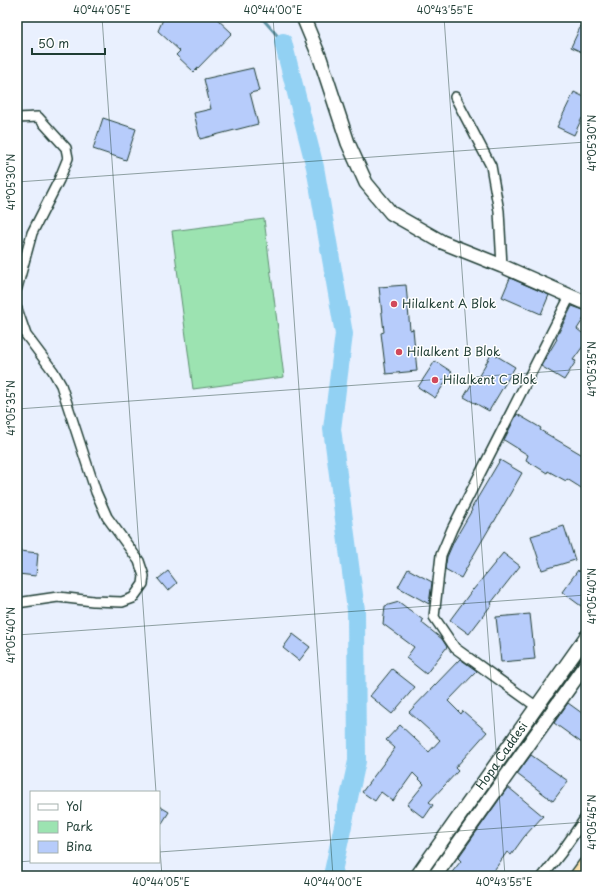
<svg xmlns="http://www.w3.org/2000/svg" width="603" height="893" font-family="'Playpen Sans',sans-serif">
	<rect width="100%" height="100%" fill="#e9f0fe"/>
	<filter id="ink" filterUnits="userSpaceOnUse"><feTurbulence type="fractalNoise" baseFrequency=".025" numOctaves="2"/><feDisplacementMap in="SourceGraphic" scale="8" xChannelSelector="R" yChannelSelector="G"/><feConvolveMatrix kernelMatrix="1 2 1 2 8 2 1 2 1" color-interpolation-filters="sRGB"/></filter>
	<g filter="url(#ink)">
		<!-- green -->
		<polygon fill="#9ce3b1" stroke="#5e9072" points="264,219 284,377 193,389 172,231"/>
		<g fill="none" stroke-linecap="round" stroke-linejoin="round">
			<!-- stream -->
			<polyline stroke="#6496a7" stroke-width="3" points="261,17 283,42"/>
			<!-- river -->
			<polyline stroke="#92d1f3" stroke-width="18" points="283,42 315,167 344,334 332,429 356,610 357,761 332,876"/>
		</g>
		<!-- building -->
		<g fill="#b7ccfb" stroke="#1f3d34">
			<polygon points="164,17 215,17 232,33 194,72 176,55 180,51 158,31"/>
			<polygon points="585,17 586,17 586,54 571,47"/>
			<polygon points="253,68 259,91 250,93 258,124 200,139 194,113 211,109 204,79"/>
			<polygon points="574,92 586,98 586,114 583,119 582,118 574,135 557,127"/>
			<polygon points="103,118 136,129 126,160 93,149"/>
			<polygon points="510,278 549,295 541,314 502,297"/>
			<polygon points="406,285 410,330 413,329 417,371 386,374 381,333 384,332 379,287"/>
			<polygon points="572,306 586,311 586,315 577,329 586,336 586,342 573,360 576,361 564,380 541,366 557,339 556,338"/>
			<polygon points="492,353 515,367 489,411 464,397 475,378 477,379"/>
			<polygon points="435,361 452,372 435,398 418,387"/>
			<polygon points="517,414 541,428 540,430 586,457 586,491 567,479 566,481 548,471 547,473 526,460 528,455 504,440"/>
			<polygon points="500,460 522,473 494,522 493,522 472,558 461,578 445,569 447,557 454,541 472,510 471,509"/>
			<polygon points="564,526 575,560 542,570 531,536"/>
			<polygon points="20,551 38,553 36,576 18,574"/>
			<polygon points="503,553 520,566 491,603 492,604 469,634 450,620 473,589 473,590"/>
			<polygon points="586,562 586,599 581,606 562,592 578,570 579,572"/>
			<polygon points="408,569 432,582 429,604 398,587"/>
			<polygon points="168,571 177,583 168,591 158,579"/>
			<polygon points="399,602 423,620 422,623 442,639 447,647 426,674 406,658 414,647 383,624 385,606"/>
			<polygon points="530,614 535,659 501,662 496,617"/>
			<polygon points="293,634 310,647 299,661 283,648"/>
			<polygon points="460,659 477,671 448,701 461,714 463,711 487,732 455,768 458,771 429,802 433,805 424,818 407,805 424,784 413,773 393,801 381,792 375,801 362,792 395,748 386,740 400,725 429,752 440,740 409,712"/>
			<polygon points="392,669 415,687 392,714 370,696"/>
			<polygon points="568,703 586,716 586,746 554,723"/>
			<polygon points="531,755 568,781 553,801 517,774"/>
			<polygon points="508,787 543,816 524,837 511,855 507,852 490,876 449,876 461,861 458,858"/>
			<polygon points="159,806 169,812 159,828"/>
		</g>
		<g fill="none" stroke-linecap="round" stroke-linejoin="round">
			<!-- minor casing -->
			<g stroke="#1f3d34" stroke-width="12">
				<g id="minor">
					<polyline points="455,97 491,166 499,211 502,266"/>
					<polyline points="17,118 38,117 66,148 68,158 59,180 32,233 17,288"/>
					<polyline points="17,309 26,335 53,371 61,385 96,492 107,517 139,561 144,576 143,584 133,598 122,602 93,601 58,597 17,603"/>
					<polyline points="537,707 455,648 434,617 441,555 452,529 570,296"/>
					<polyline points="543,876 561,853 586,817"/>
				</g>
			</g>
			<!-- secondary casing -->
			<g stroke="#1f3d34" stroke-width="16">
				<g id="secondary">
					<polyline points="303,17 320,58 348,143 366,183 391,213 442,242 502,266 586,303"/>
					<path id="s1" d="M417 876 586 637"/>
					<polyline points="435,876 586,664"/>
				</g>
			</g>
			<!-- trunk casing -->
			<g stroke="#1f3d34" stroke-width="18">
				<polyline id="trunk" points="578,876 586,865"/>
			</g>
			<!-- minor -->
			<use href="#minor" stroke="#fff" stroke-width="9"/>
			<!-- secondary -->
			<use href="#secondary" stroke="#fff" stroke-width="13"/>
			<!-- trunk -->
			<use href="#trunk" stroke="#f9deab" stroke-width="15"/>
		</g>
	</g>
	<!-- ticks -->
	<path fill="none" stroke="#1f3d34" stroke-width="1" stroke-opacity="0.45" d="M102 17 156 792M273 17 333 876M444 17 505 876M17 182 586 142M17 409 586 369M17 635 586 595M159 837 162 876M159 852 586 822M17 862 31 861"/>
	<!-- markers -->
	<g fill="#d1495b" stroke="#fff" stroke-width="1.5">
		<circle cx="394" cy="304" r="4"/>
		<circle cx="399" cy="352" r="4"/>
		<circle cx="435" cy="380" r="4"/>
	</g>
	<g text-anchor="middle" stroke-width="3" stroke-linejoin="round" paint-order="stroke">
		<!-- poi labels -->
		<g font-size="12" fill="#1f3d34" stroke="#fff" text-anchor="start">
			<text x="402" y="308">Hilalkent A Blok</text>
			<text x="407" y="356">Hilalkent B Blok</text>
			<text x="443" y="384">Hilalkent C Blok</text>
		</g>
		<!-- street labels -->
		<g font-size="12" fill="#1f3d34" stroke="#fff">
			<text dy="4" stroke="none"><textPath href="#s1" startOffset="147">Hopa Caddesi</textPath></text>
		</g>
	</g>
	<!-- margin -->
	<rect width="603" height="893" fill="none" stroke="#fff" stroke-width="44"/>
	<!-- legend -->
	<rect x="30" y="791" width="130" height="72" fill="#ffffff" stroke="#a5b1ae"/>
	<rect x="38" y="804" width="20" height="6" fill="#ffffff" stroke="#a5b1ae"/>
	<text x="66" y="811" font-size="12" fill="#1f3d34">Yol</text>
	<rect x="38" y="821" width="20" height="12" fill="#9ce3b1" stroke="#a5b1ae"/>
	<text x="66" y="831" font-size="12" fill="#1f3d34">Park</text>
	<rect x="38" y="841" width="20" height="12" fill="#b7ccfb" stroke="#a5b1ae"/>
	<text x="66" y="851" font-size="12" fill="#1f3d34">Bina</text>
	<!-- scale -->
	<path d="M32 48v6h73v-6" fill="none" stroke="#1f3d34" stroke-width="2"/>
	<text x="38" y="48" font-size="12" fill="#1f3d34" stroke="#ffffff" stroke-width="3" paint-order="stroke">50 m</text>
	<rect x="22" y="22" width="559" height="849" fill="none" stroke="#1f3d34" stroke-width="1.5"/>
	<g font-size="10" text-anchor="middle" fill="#1f3d34">
		<text x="102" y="14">40°44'05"E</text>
		<text x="273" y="14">40°44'00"E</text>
		<text x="445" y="14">40°43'55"E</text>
		<text transform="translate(592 143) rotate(-90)" y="4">41°05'30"N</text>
		<text transform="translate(11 182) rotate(-90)" y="4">41°05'30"N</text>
		<text transform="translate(592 369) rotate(-90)" y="4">41°05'35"N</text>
		<text transform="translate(11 408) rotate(-90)" y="4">41°05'35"N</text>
		<text transform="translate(592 596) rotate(-90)" y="4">41°05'40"N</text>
		<text transform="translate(11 635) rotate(-90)" y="4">41°05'40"N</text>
		<text transform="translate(592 822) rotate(-90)" y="4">41°05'45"N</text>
		<text x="161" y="886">40°44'05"E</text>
		<text x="333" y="886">40°44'00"E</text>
		<text x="504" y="886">40°43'55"E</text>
	</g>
</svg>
